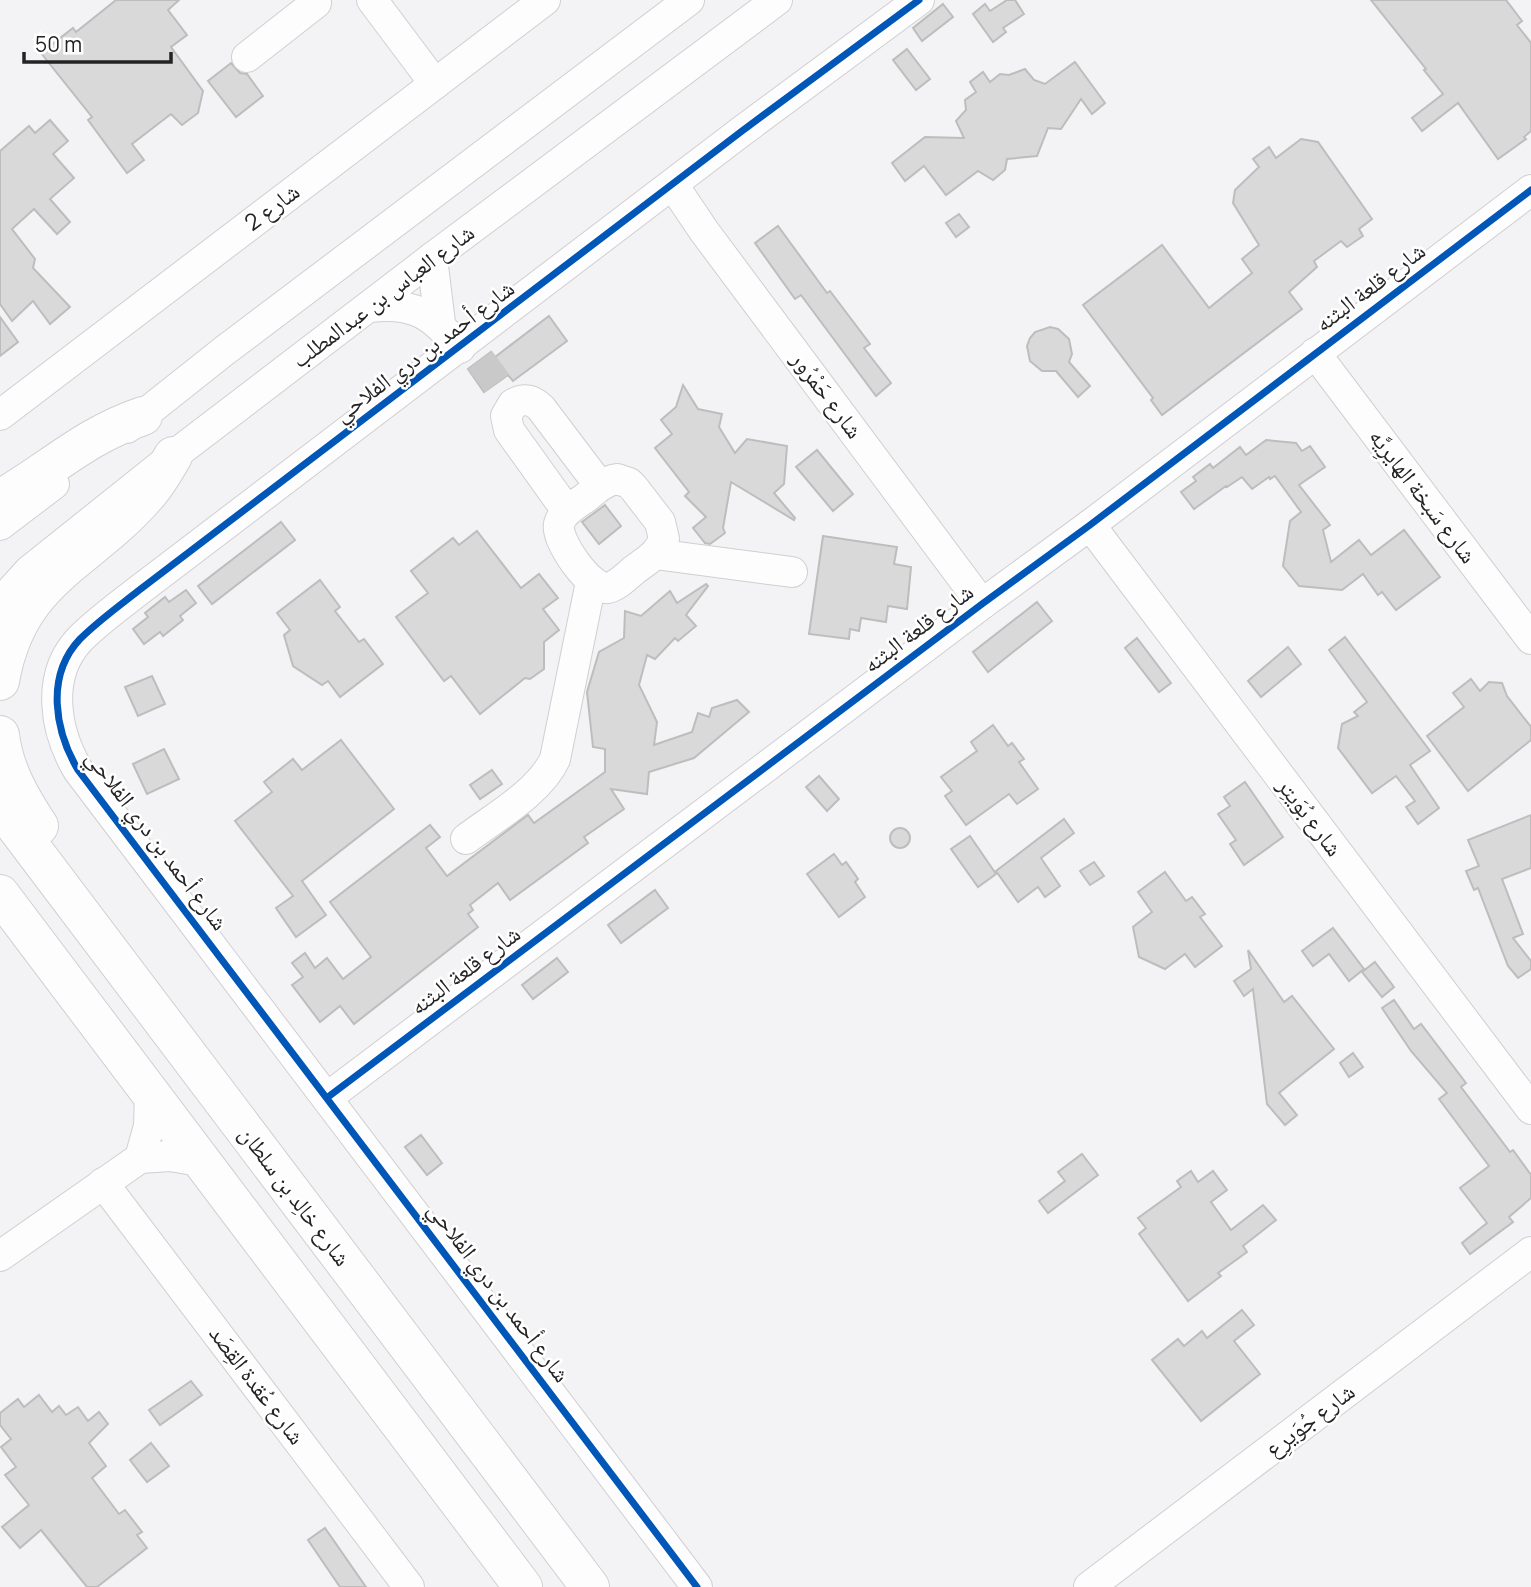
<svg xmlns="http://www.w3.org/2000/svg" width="1531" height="1587" font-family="Manrope,'Noto Naskh Arabic',sans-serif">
	<rect width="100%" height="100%" fill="#f3f2f4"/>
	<!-- building -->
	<g fill="#dad9da" stroke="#bebdbe" stroke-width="2">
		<polygon points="116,0 179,0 168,10 187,35 171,47 203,91 198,113 182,125 171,114 132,144 144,160 127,173 88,120 92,117 41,53 73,28 76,32"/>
		<polygon points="1007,0 1015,0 1024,14 1003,28 1006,32 993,42 973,14 985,4 990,11"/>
		<polygon points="1371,0 1506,0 1522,21 1517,25 1531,43 1531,131 1524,137 1526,139 1498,159 1458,103 1422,131 1412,118 1443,94 1424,70 1426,69"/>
		<polygon points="943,4 953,17 922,41 913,28"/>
		<polygon points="907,49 930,79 916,90 893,60"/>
		<polygon points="1075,62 1105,103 1092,114 1081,99 1061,129 1048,128 1037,156 1007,159 1005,170 993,180 978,171 946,195 924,166 905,181 892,163 925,137 964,138 956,121 966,110 965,100 976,92 970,82 983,72 990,82 1000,74 1009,75 1025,69 1034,80 1045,84"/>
		<polygon points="231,63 240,73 247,74 263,96 236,117 208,81"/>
		<polygon points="50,120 68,141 53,154 74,178 50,199 70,222 57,234 34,209 12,229 35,259 33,268 70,307 50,324 33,301 12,321 0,304 0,151 29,126 35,133"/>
		<polygon points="1301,139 1318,142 1372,219 1359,229 1363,236 1347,247 1341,241 1314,261 1317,267 1289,292 1302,309 1162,415 1151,400 1153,398 1083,305 1162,245 1209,308 1252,273 1242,259 1259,245 1233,203 1235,190 1259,167 1253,159 1269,147 1276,158"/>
		<polygon points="959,214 969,227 956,237 946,223"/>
		<polygon points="778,226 827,293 830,291 870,344 864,348 891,383 876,396 801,295 795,299 755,243"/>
		<polygon points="549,316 567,341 513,381 508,375 484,392 468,369 491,352 495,357"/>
		<polygon points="0,317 18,342 0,356"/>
		<polygon points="1050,327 1058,329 1069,339 1072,354 1069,362 1090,386 1078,397 1056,371 1042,371 1030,361 1027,346 1030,338 1035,332"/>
		<polygon points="683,385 698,409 722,414 719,427 735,453 747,439 787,446 784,484 774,493 795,518 794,520 731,482 723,528 725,533 710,544 705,543 693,528 706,517 685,496 689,492 655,448 672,434 661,420 676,407"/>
		<polygon points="1266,440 1296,443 1302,451 1310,446 1325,467 1299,485 1330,525 1323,530 1331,562 1359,540 1371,555 1404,530 1440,577 1396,610 1382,592 1378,595 1363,574 1342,590 1299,586 1283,566 1290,521 1301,512 1275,476 1270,479 1269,477 1252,489 1242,477 1227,487 1226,486 1194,509 1181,492 1196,481 1193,477 1210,464 1213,468 1240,447 1246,455"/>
		<polygon points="817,450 853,494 833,511 796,467"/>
		<polygon points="605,505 621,526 599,544 582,522"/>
		<polygon points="281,522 295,540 212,604 198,586"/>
		<polygon points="477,531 521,588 539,574 558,598 543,609 559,630 544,642 544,669 530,679 525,678 480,714 451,676 444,681 396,617 428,593 411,571 453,538 459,545"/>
		<polygon points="823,536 897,547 894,564 911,567 907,609 888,606 886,622 861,618 859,631 850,629 849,639 809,634"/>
		<polygon points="320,580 340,607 335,611 359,642 364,639 383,664 340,697 328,681 322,685 293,666 284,635 290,630 277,613"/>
		<polygon points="706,584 708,586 686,615 696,626 678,641 675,638 655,659 647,655 639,685 657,722 654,745 692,732 698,713 709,717 712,708 737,700 749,712 694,758 649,772 647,794 611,789 624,809 584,837 588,843 510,900 498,883 470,905 473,910 468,914 478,927 354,1024 340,1006 320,1022 292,985 303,977 292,963 305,953 315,968 327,958 343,979 371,957 330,902 430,825 440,837 426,848 447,876 528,815 534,823 605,772 605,749 593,747 587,692 599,652 624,638 625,611 641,616 670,591 677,603"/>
		<polygon points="186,590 196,603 180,616 183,620 163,636 160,632 144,644 133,629 148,617 145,613 165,597 169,602"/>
		<polygon points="1037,602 1052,621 988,672 973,652"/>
		<polygon points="1345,637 1430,751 1410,765 1439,808 1418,824 1406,807 1415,801 1396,776 1372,793 1338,748 1342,724 1358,716 1354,712 1367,702 1329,650"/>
		<polygon points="1137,638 1171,683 1159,692 1125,648"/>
		<polygon points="1288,647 1301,664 1261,697 1248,681"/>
		<polygon points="152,676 165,704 138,716 125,687"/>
		<polygon points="1471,679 1480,691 1489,682 1502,683 1507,696 1531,727 1531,740 1468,791 1427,736 1464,707 1453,693"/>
		<polygon points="993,725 1008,746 1012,743 1024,759 1019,762 1038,789 1017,804 1009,794 966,825 945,796 952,791 941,777 977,751 971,742"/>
		<polygon points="341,740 394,809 302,881 326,915 296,937 276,908 293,896 235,821 272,792 264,782 293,759 302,770"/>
		<polygon points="164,749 179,779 147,794 133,764"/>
		<polygon points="492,770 502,784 480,799 470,785"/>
		<polygon points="819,776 839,799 827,811 806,787"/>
		<polygon points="1245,782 1283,837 1244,865 1230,844 1236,840 1218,814 1230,806 1224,797"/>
		<polygon points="1531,815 1531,868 1502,879 1523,934 1513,938 1531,961 1531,969 1518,978 1508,966 1478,888 1474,890 1466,871 1479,866 1468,840"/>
		<polygon points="1064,819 1074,833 1041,858 1060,886 1045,897 1038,887 1018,902 996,871"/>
		<circle cx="900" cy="838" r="10"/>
		<polygon points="970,836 996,874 978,887 951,849"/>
		<polygon points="834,854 842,865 846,862 858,879 855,882 865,897 839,917 807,874"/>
		<polygon points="1094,862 1104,876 1090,885 1080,871"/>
		<polygon points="1165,872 1186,901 1192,897 1205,914 1200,917 1222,946 1195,967 1185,954 1165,969 1139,957 1133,927 1152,912 1138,892"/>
		<polygon points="655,890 668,908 621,943 608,925"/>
		<polygon points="1333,928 1364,969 1349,981 1329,954 1313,966 1302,951"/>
		<polygon points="1248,950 1284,1002 1292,996 1334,1049 1279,1093 1297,1115 1285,1125 1267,1104 1253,989 1244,996 1234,981 1251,969"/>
		<polygon points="557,958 568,972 533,999 522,985"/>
		<polygon points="1375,962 1394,987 1382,997 1362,972"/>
		<polygon points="1394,1000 1414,1029 1421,1024 1466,1083 1461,1087 1510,1152 1513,1150 1531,1175 1531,1198 1509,1217 1513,1222 1470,1254 1462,1243 1487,1223 1460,1188 1489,1166 1439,1099 1447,1093 1411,1051 1382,1008"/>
		<polygon points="1353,1053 1363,1067 1349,1077 1340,1063"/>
		<polygon points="421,1135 442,1163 427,1175 405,1147"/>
		<polygon points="1082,1154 1098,1175 1048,1213 1039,1201 1065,1181 1058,1172"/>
		<polygon points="1191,1171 1198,1182 1213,1171 1227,1190 1211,1202 1231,1230 1263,1205 1276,1220 1243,1246 1247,1252 1218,1273 1221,1276 1188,1301 1139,1234 1146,1228 1138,1218 1181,1187 1177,1181"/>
		<polygon points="1242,1310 1254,1325 1234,1341 1260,1374 1201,1421 1152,1360 1178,1339 1184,1346 1202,1331 1207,1338"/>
		<polygon points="191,1381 202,1395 160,1425 149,1410"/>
		<polygon points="39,1395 52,1412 59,1406 66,1415 78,1407 88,1421 99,1412 108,1424 89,1443 106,1466 92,1478 119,1514 125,1510 142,1532 137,1535 147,1548 97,1587 87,1587 41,1530 20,1548 2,1527 29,1505 5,1475 16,1467 1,1447 11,1439 0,1425 0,1413 18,1399 24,1407"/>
		<polygon points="151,1443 169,1466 147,1482 130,1460"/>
		<polygon points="325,1528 366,1587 340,1587 308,1540"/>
	</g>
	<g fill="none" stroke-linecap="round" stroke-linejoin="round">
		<!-- minor-tunnel -->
		<polyline stroke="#cac9ca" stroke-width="30" stroke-dasharray="30 15" stroke-linecap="butt" points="480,360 497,383"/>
		<!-- minor casing -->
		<g stroke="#d0cfd1" stroke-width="32">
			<g id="minor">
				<polyline points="372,0 435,84"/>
				<polyline points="247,57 316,3"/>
				<polyline points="673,185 704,231 982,604"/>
				<polyline points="432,258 440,323"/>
				<path d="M369 307C414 302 432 314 460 348"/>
				<polyline points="1315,353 1531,639"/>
				<polyline points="0,415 545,0"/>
				<polyline points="127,428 224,351 689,0"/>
				<path d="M617 479 629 483 633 487 660 522 664 539C659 554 646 561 634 570 627 576 617 586 608 588 591 591 555 540 559 524 562 512 575 505 585 498 595 490 604 481 617 479Z"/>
				<path d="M567 511 509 430 506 416 513 404C524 398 532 399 541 408L600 486"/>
				<polyline points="0,525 54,484"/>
				<polyline points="1090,525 1531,1109"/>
				<polyline points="655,554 792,572"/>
				<polyline points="0,603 29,571 173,456 432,258 777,0"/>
				<path d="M466 839C495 817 540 792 555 759L591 582"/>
				<polyline points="328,1097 982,604 1090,525 1531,190"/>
				<polyline points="140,1158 149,1126 150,1093"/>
				<polyline points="103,1183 409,1587"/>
				<polyline points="0,1256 140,1158 170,1156 200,1161"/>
				<path d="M697 1587 78 770C55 731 45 676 80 639 98 621 119 606 138 591L742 131 919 0"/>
				<polyline points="1089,1587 1531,1252"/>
			</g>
		</g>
		<!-- major casing -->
		<g stroke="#d0cfd1" stroke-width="40">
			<g id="major">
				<path d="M0 499C51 470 84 436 143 416"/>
				<path d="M0 681C18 577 86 565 146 496 157 484 165 470 173 456"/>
				<path d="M0 735C4 769 20 797 39 826"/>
				<polyline points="0,806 590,1587"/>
				<polyline points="0,894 523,1587"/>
			</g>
		</g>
		<!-- minor -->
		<use href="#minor" stroke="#fdfdfd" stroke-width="30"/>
		<!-- major -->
		<use href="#major" stroke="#fdfdfd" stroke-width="38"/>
		<!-- cycleway casing -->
		<g stroke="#fff" stroke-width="11">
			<g id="cycleway">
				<polyline points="328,1097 982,604 1090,525 1531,190"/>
				<path d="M697 1587 78 770C55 731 45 676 80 639 98 621 119 606 138 591L742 131 919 0"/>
			</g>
		</g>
		<!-- cycleway -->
		<use href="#cycleway" stroke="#0057b8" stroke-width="7"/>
	</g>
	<g text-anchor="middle" stroke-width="5" stroke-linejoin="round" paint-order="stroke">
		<!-- street labels -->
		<g font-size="23" fill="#242324" stroke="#fff">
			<text transform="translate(272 207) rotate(-37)" y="8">شارع 2</text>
			<text transform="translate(1370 287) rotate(-37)" y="8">شارع قلعة البثنه</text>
			<text transform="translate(383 296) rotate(-37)" y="8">شارع العباس بن عبدالمطلب</text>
			<text transform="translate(424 351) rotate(-37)" y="8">شارع أحمد بن دري الفلاحي</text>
			<text transform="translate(827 395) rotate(53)" y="8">شارع حَمْرُور</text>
			<text transform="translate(1423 496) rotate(53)" y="8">شارع سَبخة الهايرِيَّه</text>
			<text transform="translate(918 628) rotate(-37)" y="8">شارع قلعة البثنه</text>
			<text transform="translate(1310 817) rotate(53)" y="8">شارع بُوَيتِر</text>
			<text transform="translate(157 840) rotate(53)" y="8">شارع أحمد بن دري الفلاحي</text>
			<text transform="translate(465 970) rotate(-37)" y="8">شارع قلعة البثنه</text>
			<text transform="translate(295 1196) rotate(53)" y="8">شارع خالِد بن سلطان</text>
			<text transform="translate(499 1292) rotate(53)" y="8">شارع أحمد بن دري الفلاحي</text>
			<text transform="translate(257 1385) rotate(53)" y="8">شارع عُقدة القِصَد</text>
			<text transform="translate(1310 1420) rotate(-37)" y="8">شارع جُوَيرِع</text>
		</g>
	</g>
	<!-- scale -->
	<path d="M24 52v10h147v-10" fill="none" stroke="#242324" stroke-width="3.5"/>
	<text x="35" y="52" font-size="21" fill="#242324" stroke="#ffffff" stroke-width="5" paint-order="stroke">50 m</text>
</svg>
